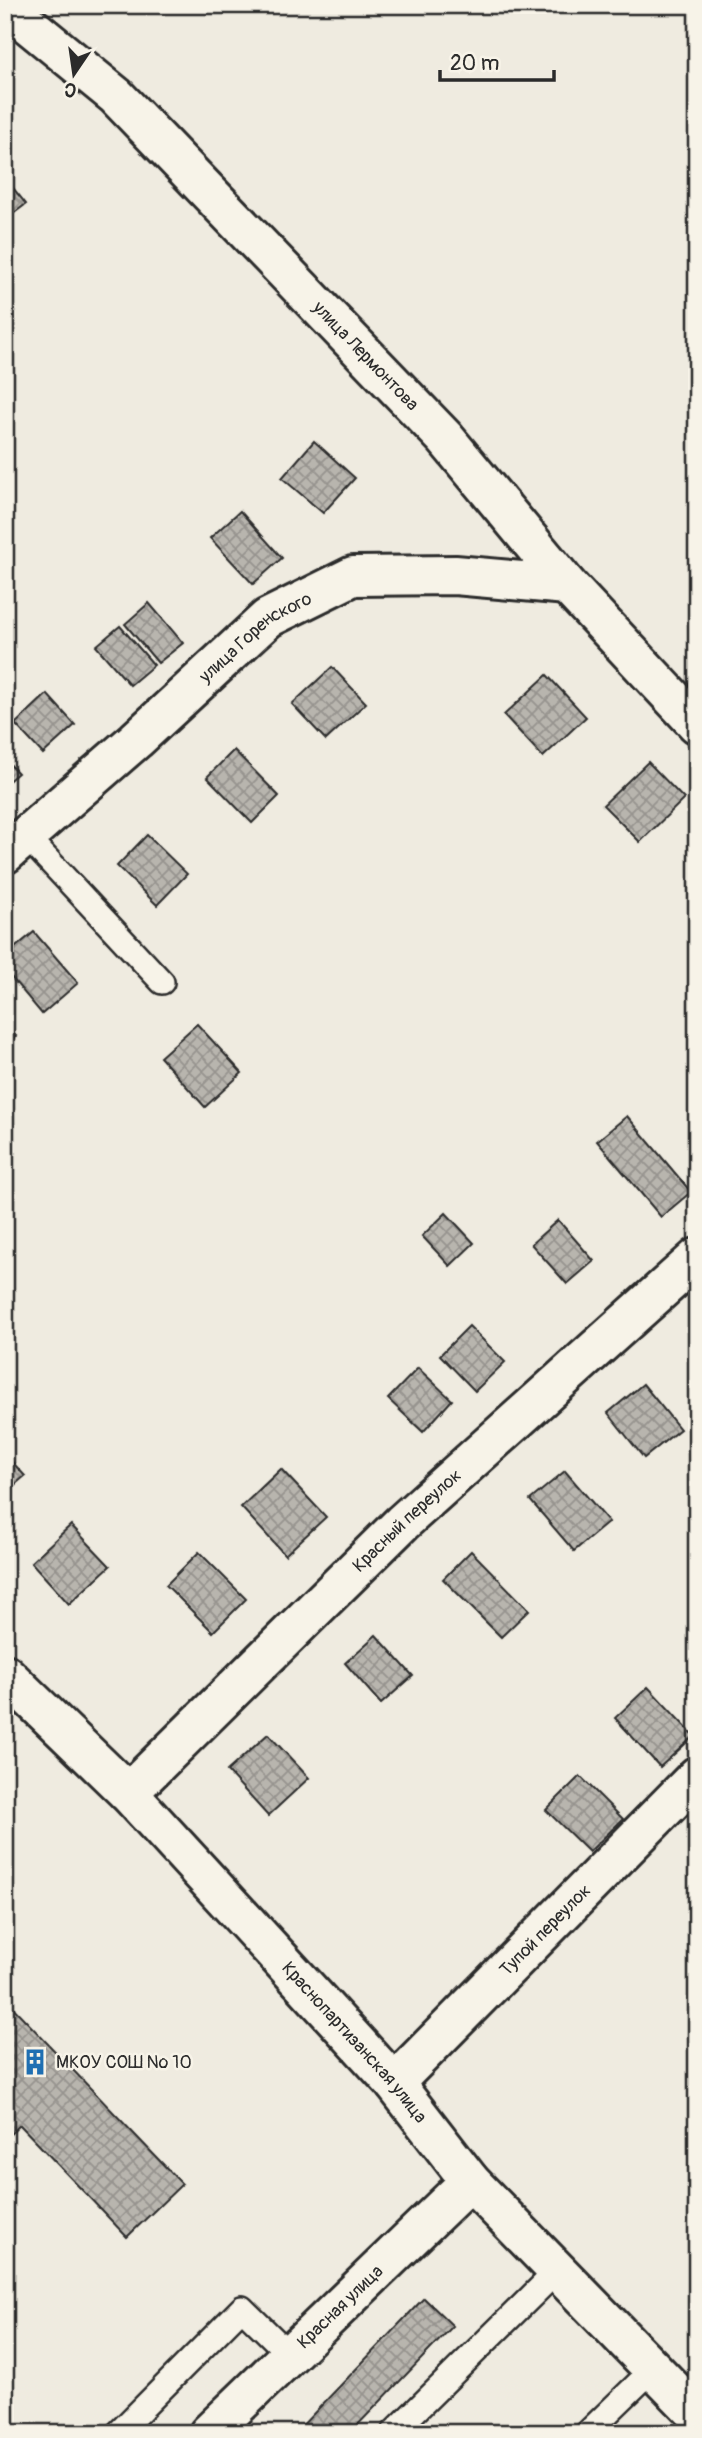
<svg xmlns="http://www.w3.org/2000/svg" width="702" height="2438" font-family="Pangolin,sans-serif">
	<defs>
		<pattern id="building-cross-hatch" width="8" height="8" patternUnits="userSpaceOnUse" patternTransform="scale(1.75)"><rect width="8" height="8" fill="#b8b5ae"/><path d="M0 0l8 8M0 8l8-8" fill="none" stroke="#96938e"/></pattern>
	</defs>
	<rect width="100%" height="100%" fill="#efebe0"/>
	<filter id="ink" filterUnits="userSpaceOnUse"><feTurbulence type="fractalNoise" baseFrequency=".0143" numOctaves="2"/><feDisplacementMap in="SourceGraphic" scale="14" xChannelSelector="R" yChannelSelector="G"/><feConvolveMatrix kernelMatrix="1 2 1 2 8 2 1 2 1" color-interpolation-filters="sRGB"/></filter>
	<g filter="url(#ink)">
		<!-- building -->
		<g fill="url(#building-cross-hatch)" stroke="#2b2b2b" stroke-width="2">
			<polygon points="5,178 26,204 5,220"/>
			<polygon points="314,441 355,478 323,513 282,478"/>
			<polygon points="240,511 282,558 253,584 210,538"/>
			<polygon points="149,603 183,643 158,663 125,624"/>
			<polygon points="120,626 154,665 130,685 96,646"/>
			<polygon points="332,667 366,703 326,740 292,704"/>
			<polygon points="547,675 586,717 543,757 504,715"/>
			<polygon points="47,694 75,725 43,754 15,724"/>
			<polygon points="234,750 279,796 252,823 207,777"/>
			<polygon points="5,759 18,773 5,784"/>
			<polygon points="648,762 684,799 640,842 603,805"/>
			<polygon points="147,835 187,874 157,905 117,866"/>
			<polygon points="34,932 78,983 42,1014 5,970 5,956"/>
			<polygon points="5,1024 16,1036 5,1046"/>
			<polygon points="197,1024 242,1073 205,1107 160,1057"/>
			<polygon points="627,1116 691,1192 661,1217 597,1141"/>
			<polygon points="446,1213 474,1243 450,1266 422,1236"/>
			<polygon points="558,1220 594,1261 567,1284 531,1244"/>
			<polygon points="469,1326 505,1362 475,1391 440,1355"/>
			<polygon points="418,1368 452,1400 423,1432 388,1399"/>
			<polygon points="643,1384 680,1429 644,1458 608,1413"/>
			<polygon points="5,1454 25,1476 5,1493"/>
			<polygon points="281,1469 326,1517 285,1555 241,1507"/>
			<polygon points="565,1471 609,1522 574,1551 530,1500"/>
			<polygon points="71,1525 110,1566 69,1604 31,1562"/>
			<polygon points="471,1551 529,1610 501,1637 443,1579"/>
			<polygon points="199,1552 246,1599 213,1632 166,1585"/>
			<polygon points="376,1635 413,1676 381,1704 345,1663"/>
			<polygon points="648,1687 694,1736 660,1767 615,1718"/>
			<polygon points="268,1734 309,1778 268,1816 227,1771"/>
			<polygon points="580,1776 623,1819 589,1852 546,1810"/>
			<polygon points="5,1999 182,2184 127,2237 20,2125 5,2139"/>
			<polygon points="424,2298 453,2326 350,2433 295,2433"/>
		</g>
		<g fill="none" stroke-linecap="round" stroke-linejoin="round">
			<!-- service casing -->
			<g stroke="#2b2b2b" stroke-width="28">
				<g id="service">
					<polyline points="26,836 162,982"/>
					<polyline points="118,2433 242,2308 290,2355"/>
					<polyline points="393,2433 557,2271"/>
					<polyline points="587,2433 653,2369"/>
				</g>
			</g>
			<!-- minor casing -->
			<g stroke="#2b2b2b" stroke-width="44">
				<g id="minor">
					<path id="s1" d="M8 5 13 12 116 96 445 438 567 585 697 724"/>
					<path id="s2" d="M5 854 136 740 268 618 353 576 455 575 567 585"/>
					<path id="s3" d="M5 1674 128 1793 394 2083 470 2181 697 2414"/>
					<path id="s4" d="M128 1793 402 1523 697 1258"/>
					<path id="s5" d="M394 2083 697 1776"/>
					<path id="s6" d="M209 2433 470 2181"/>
				</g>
			</g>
			<!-- service -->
			<use href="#service" stroke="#f7f3e8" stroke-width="23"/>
			<!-- minor -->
			<use href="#minor" stroke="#f7f3e8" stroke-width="38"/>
		</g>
	</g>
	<!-- icons -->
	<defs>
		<g id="building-bare" transform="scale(2.1)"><path d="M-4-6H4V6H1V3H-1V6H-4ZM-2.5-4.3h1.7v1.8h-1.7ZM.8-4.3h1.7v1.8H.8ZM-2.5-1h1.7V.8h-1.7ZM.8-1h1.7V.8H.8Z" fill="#1f6fb2" stroke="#f7f3e8" stroke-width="2.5" paint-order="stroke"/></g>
	</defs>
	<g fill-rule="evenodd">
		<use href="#building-bare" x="35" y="2062"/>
	</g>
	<g text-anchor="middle" stroke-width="5" stroke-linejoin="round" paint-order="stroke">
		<!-- street labels -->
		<g font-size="18" fill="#2b2b2b" stroke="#f7f3e8">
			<text dy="6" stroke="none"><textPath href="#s1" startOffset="502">улица Лермонтова</textPath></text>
			<text dy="6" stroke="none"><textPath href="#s2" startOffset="332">улица Горенского</textPath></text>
			<text dy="6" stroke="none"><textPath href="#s4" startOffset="390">Красный переулок</textPath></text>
			<text dy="6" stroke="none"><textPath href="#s5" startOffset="215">Тупой переулок</textPath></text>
			<text dy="6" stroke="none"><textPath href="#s3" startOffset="508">Краснопартизанская улица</textPath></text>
			<text dy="6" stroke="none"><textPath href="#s6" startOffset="182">Красная улица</textPath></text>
		</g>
		<!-- poi labels -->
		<g font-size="18" fill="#2b2b2b" stroke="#f7f3e8" text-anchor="start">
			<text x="56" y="2068">МКОУ СОШ № 10</text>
		</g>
	</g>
	<!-- margin -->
	<rect width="702" height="2438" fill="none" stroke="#f7f3e8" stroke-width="28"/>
	<rect x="14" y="14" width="674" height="2410" fill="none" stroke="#2b2b2b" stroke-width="2.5" filter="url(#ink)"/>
	<!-- north arrow -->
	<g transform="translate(74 74) rotate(193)" stroke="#f7f3e8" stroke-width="5" paint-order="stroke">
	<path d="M0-5L12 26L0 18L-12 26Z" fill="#2b2b2b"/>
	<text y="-10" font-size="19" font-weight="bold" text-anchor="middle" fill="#2b2b2b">С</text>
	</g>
	<!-- scale -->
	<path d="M440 70v10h114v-10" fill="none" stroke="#2b2b2b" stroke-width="3.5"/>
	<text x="450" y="70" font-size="21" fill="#2b2b2b" stroke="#f7f3e8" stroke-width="5" paint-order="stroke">20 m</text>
</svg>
